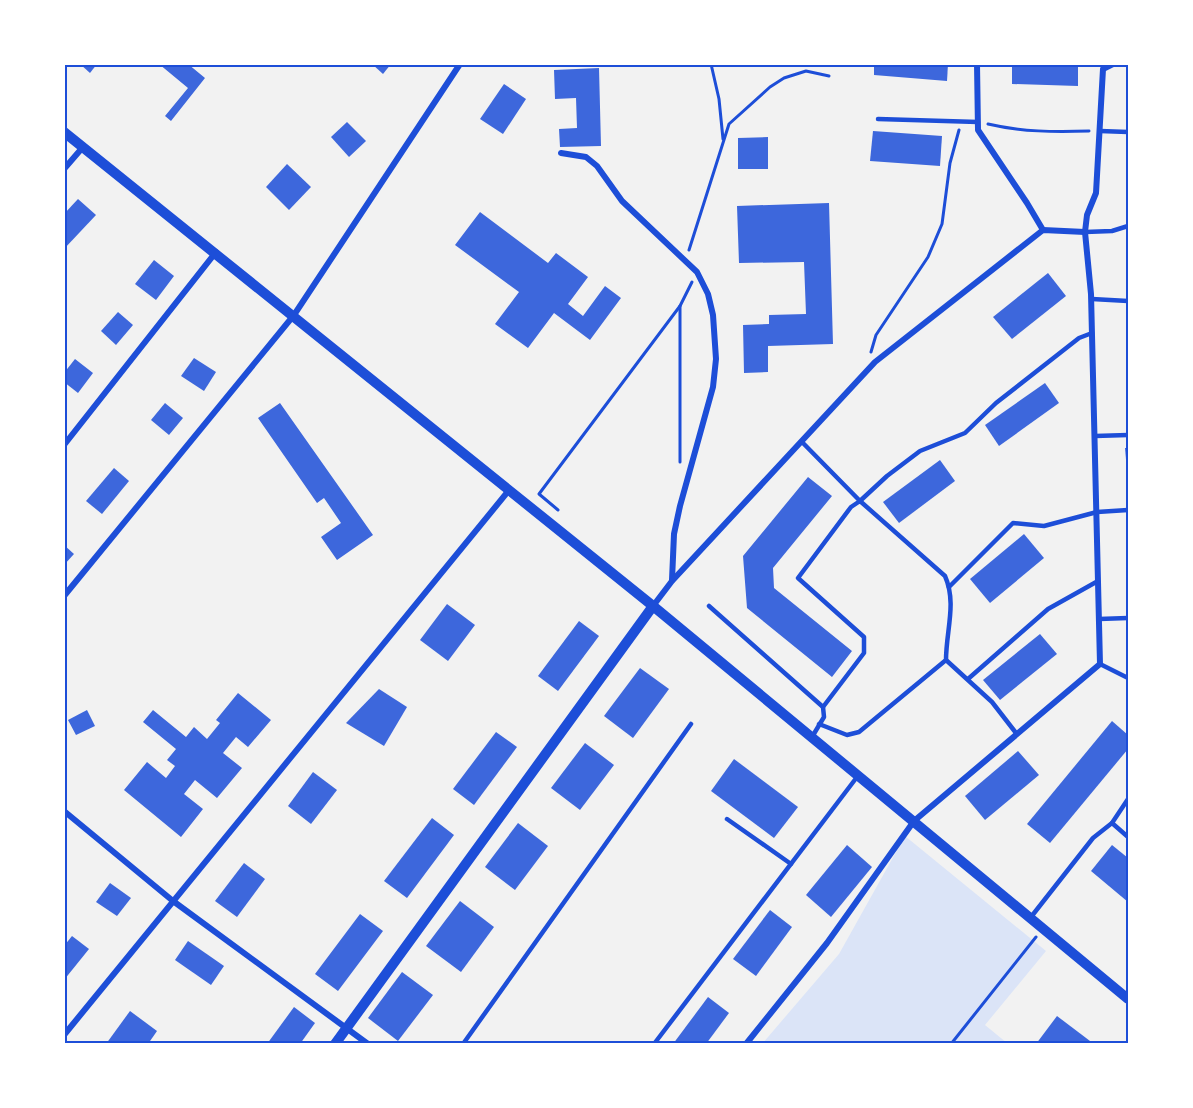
<svg xmlns="http://www.w3.org/2000/svg" width="1193" height="1108" font-family="Mulish,sans-serif">
	<rect width="100%" height="100%" fill="#f2f2f2"/>
	<!-- green -->
	<polygon fill="#dbe4f7" points="905,836 1046,951 985,1025 1007,1043 762,1044 839,954"/>
	<!-- building -->
	<g fill="#3d67dc">
		<polygon points="80,64 97,64 90,73"/>
		<polygon points="159,64 188,64 205,78 171,121 165,116 188,88"/>
		<polygon points="372,64 391,64 383,74"/>
		<polygon points="874,64 948,64 947,81 874,75"/>
		<polygon points="1012,64 1078,64 1078,86 1012,84"/>
		<polygon points="599,68 601,146 560,147 559,129 577,128 576,98 555,99 554,70"/>
		<polygon points="504,84 526,99 503,134 480,119"/>
		<polygon points="347,122 366,141 349,157 331,137"/>
		<polygon points="873,131 942,136 940,166 870,161"/>
		<polygon points="768,137 768,169 738,169 738,138"/>
		<polygon points="287,164 311,187 289,210 266,187"/>
		<polygon points="78,199 96,215 64,249 64,214"/>
		<polygon points="829,203 833,344 768,346 768,372 744,373 743,325 769,324 769,315 806,314 804,262 739,263 737,206"/>
		<polygon points="480,212 548,263 556,253 588,277 568,304 583,316 605,286 621,298 590,340 554,313 528,348 495,324 519,292 455,245"/>
		<polygon points="154,260 174,276 156,300 135,284"/>
		<polygon points="1048,273 1066,296 1012,339 993,317"/>
		<polygon points="118,312 133,325 116,345 101,331"/>
		<polygon points="194,358 216,372 204,391 181,376"/>
		<polygon points="75,359 93,373 78,393 64,382 64,373"/>
		<polygon points="1045,383 1059,403 999,446 985,425"/>
		<polygon points="165,403 183,418 169,435 151,420"/>
		<polygon points="280,403 373,535 337,560 321,537 341,523 324,498 317,503 258,418"/>
		<polygon points="1125,448 1128,448 1128,471 1127,471"/>
		<polygon points="940,460 955,481 899,523 883,502"/>
		<polygon points="114,468 129,481 102,514 86,501"/>
		<polygon points="808,477 832,496 773,568 774,588 852,651 832,677 747,608 743,556"/>
		<polygon points="1024,534 1044,558 990,603 970,579"/>
		<polygon points="64,545 74,554 64,565"/>
		<polygon points="447,604 475,625 448,661 420,640"/>
		<polygon points="579,621 599,636 558,691 538,676"/>
		<polygon points="1040,634 1057,654 1000,700 983,680"/>
		<polygon points="640,668 669,689 633,738 604,716"/>
		<polygon points="379,689 407,707 384,746 346,723"/>
		<polygon points="238,693 271,720 248,747 236,737 223,753 242,768 217,798 195,780 184,794 203,809 181,837 124,790 147,762 166,778 175,766 167,760 176,749 143,722 153,710 186,737 194,727 207,739 220,723 216,720"/>
		<polygon points="87,710 95,726 76,735 68,720"/>
		<polygon points="1112,721 1128,735 1128,749 1050,843 1027,824"/>
		<polygon points="496,732 517,747 474,805 453,789"/>
		<polygon points="585,743 614,765 580,810 551,788"/>
		<polygon points="1018,751 1039,775 985,820 965,796"/>
		<polygon points="734,759 798,807 774,838 711,791"/>
		<polygon points="313,772 337,790 311,824 288,806"/>
		<polygon points="432,818 454,835 407,898 384,881"/>
		<polygon points="518,823 548,846 515,890 485,867"/>
		<polygon points="847,845 872,867 831,917 806,895"/>
		<polygon points="1112,845 1128,858 1128,902 1091,871"/>
		<polygon points="244,863 265,879 237,917 215,901"/>
		<polygon points="110,883 131,898 117,916 96,902"/>
		<polygon points="460,901 494,927 461,972 426,946"/>
		<polygon points="770,910 792,927 756,976 733,959"/>
		<polygon points="360,914 383,931 338,991 315,974"/>
		<polygon points="72,936 89,949 64,980 64,946"/>
		<polygon points="188,941 224,966 211,985 175,960"/>
		<polygon points="402,972 433,995 398,1041 368,1018"/>
		<polygon points="708,997 729,1013 706,1044 673,1044"/>
		<polygon points="294,1007 315,1023 300,1044 267,1044"/>
		<polygon points="130,1011 157,1031 148,1044 106,1044"/>
		<polygon points="1057,1016 1094,1044 1036,1044"/>
	</g>
	<g fill="none" stroke-linecap="round" stroke-linejoin="round">
		<!-- path -->
		<g stroke="#1d4ed8" stroke-width="3">
			<polyline points="711,64 719,99 723,139"/>
			<path d="M988 124C1022 132 1054 132 1089 131"/>
			<polyline points="689,250 729,124 770,87 784,78 806,71 829,76"/>
			<polyline points="871,352 876,335 928,257 942,224 950,163 959,130"/>
			<polyline points="680,462 680,306 692,282"/>
			<polyline points="558,510 539,494 680,306"/>
			<polyline points="951,1044 1036,937"/>
		</g>
		<!-- service -->
		<g stroke="#1d4ed8" stroke-width="4.5">
			<polyline points="878,119 978,122"/>
			<polyline points="1100,131 1128,132"/>
			<polyline points="1085,232 1112,231 1128,226"/>
			<polyline points="1092,299 1128,301"/>
			<polyline points="1095,436 1128,435"/>
			<polyline points="802,442 860,501 887,476 920,451 965,433 996,403 1079,338 1092,333"/>
			<polyline points="949,587 1013,523 1044,526 1097,512 1128,510"/>
			<polyline points="709,606 823,707 824,717 812,737"/>
			<polyline points="1099,619 1128,618"/>
			<polyline points="946,660 992,702 1016,733"/>
			<polyline points="1100,664 1128,678"/>
			<polyline points="968,679 1048,609 1098,581"/>
			<path d="M819 724 847 735 859 732 946 660C946 631 957 603 945 576L860 501 851 507 798 578 864 637V653L823 707"/>
			<polyline points="1128,799 1112,823 1128,837"/>
			<polyline points="727,819 791,864"/>
			<polyline points="1031,917 1093,838 1112,823"/>
			<polyline points="463,1044 691,724"/>
			<polyline points="654,1044 857,777"/>
		</g>
		<!-- minor -->
		<g stroke="#1d4ed8" stroke-width="6">
			<polyline points="977,64 978,130 1027,203 1043,230"/>
			<polyline points="561,153 586,157 597,166 622,201 697,272 708,294 713,315 716,359 713,387 680,506 674,534 672,580"/>
			<polyline points="64,169 83,147"/>
			<polyline points="64,445 216,252"/>
			<polyline points="64,596 294,315 460,64"/>
			<polyline points="653,606 672,581 875,362 1043,230 1085,232"/>
			<polyline points="64,811 173,901 368,1044"/>
			<polyline points="64,1035 510,489"/>
			<polyline points="746,1044 827,943 914,821 1100,664 1091,294 1085,232 1087,215 1096,193 1103,69 1113,64"/>
		</g>
		<!-- tertiary -->
		<g stroke="#1d4ed8" stroke-width="10">
			<polyline points="64,132 653,606 1128,999"/>
			<polyline points="335,1044 653,606"/>
		</g>
	</g>
	<!-- border -->
	<rect width="1193" height="1108" fill="none" stroke="#ffffff" stroke-width="132"/>
	<rect x="66" y="66" width="1061" height="976" fill="none" stroke="#1d4ed8" stroke-width="2"/>
</svg>
